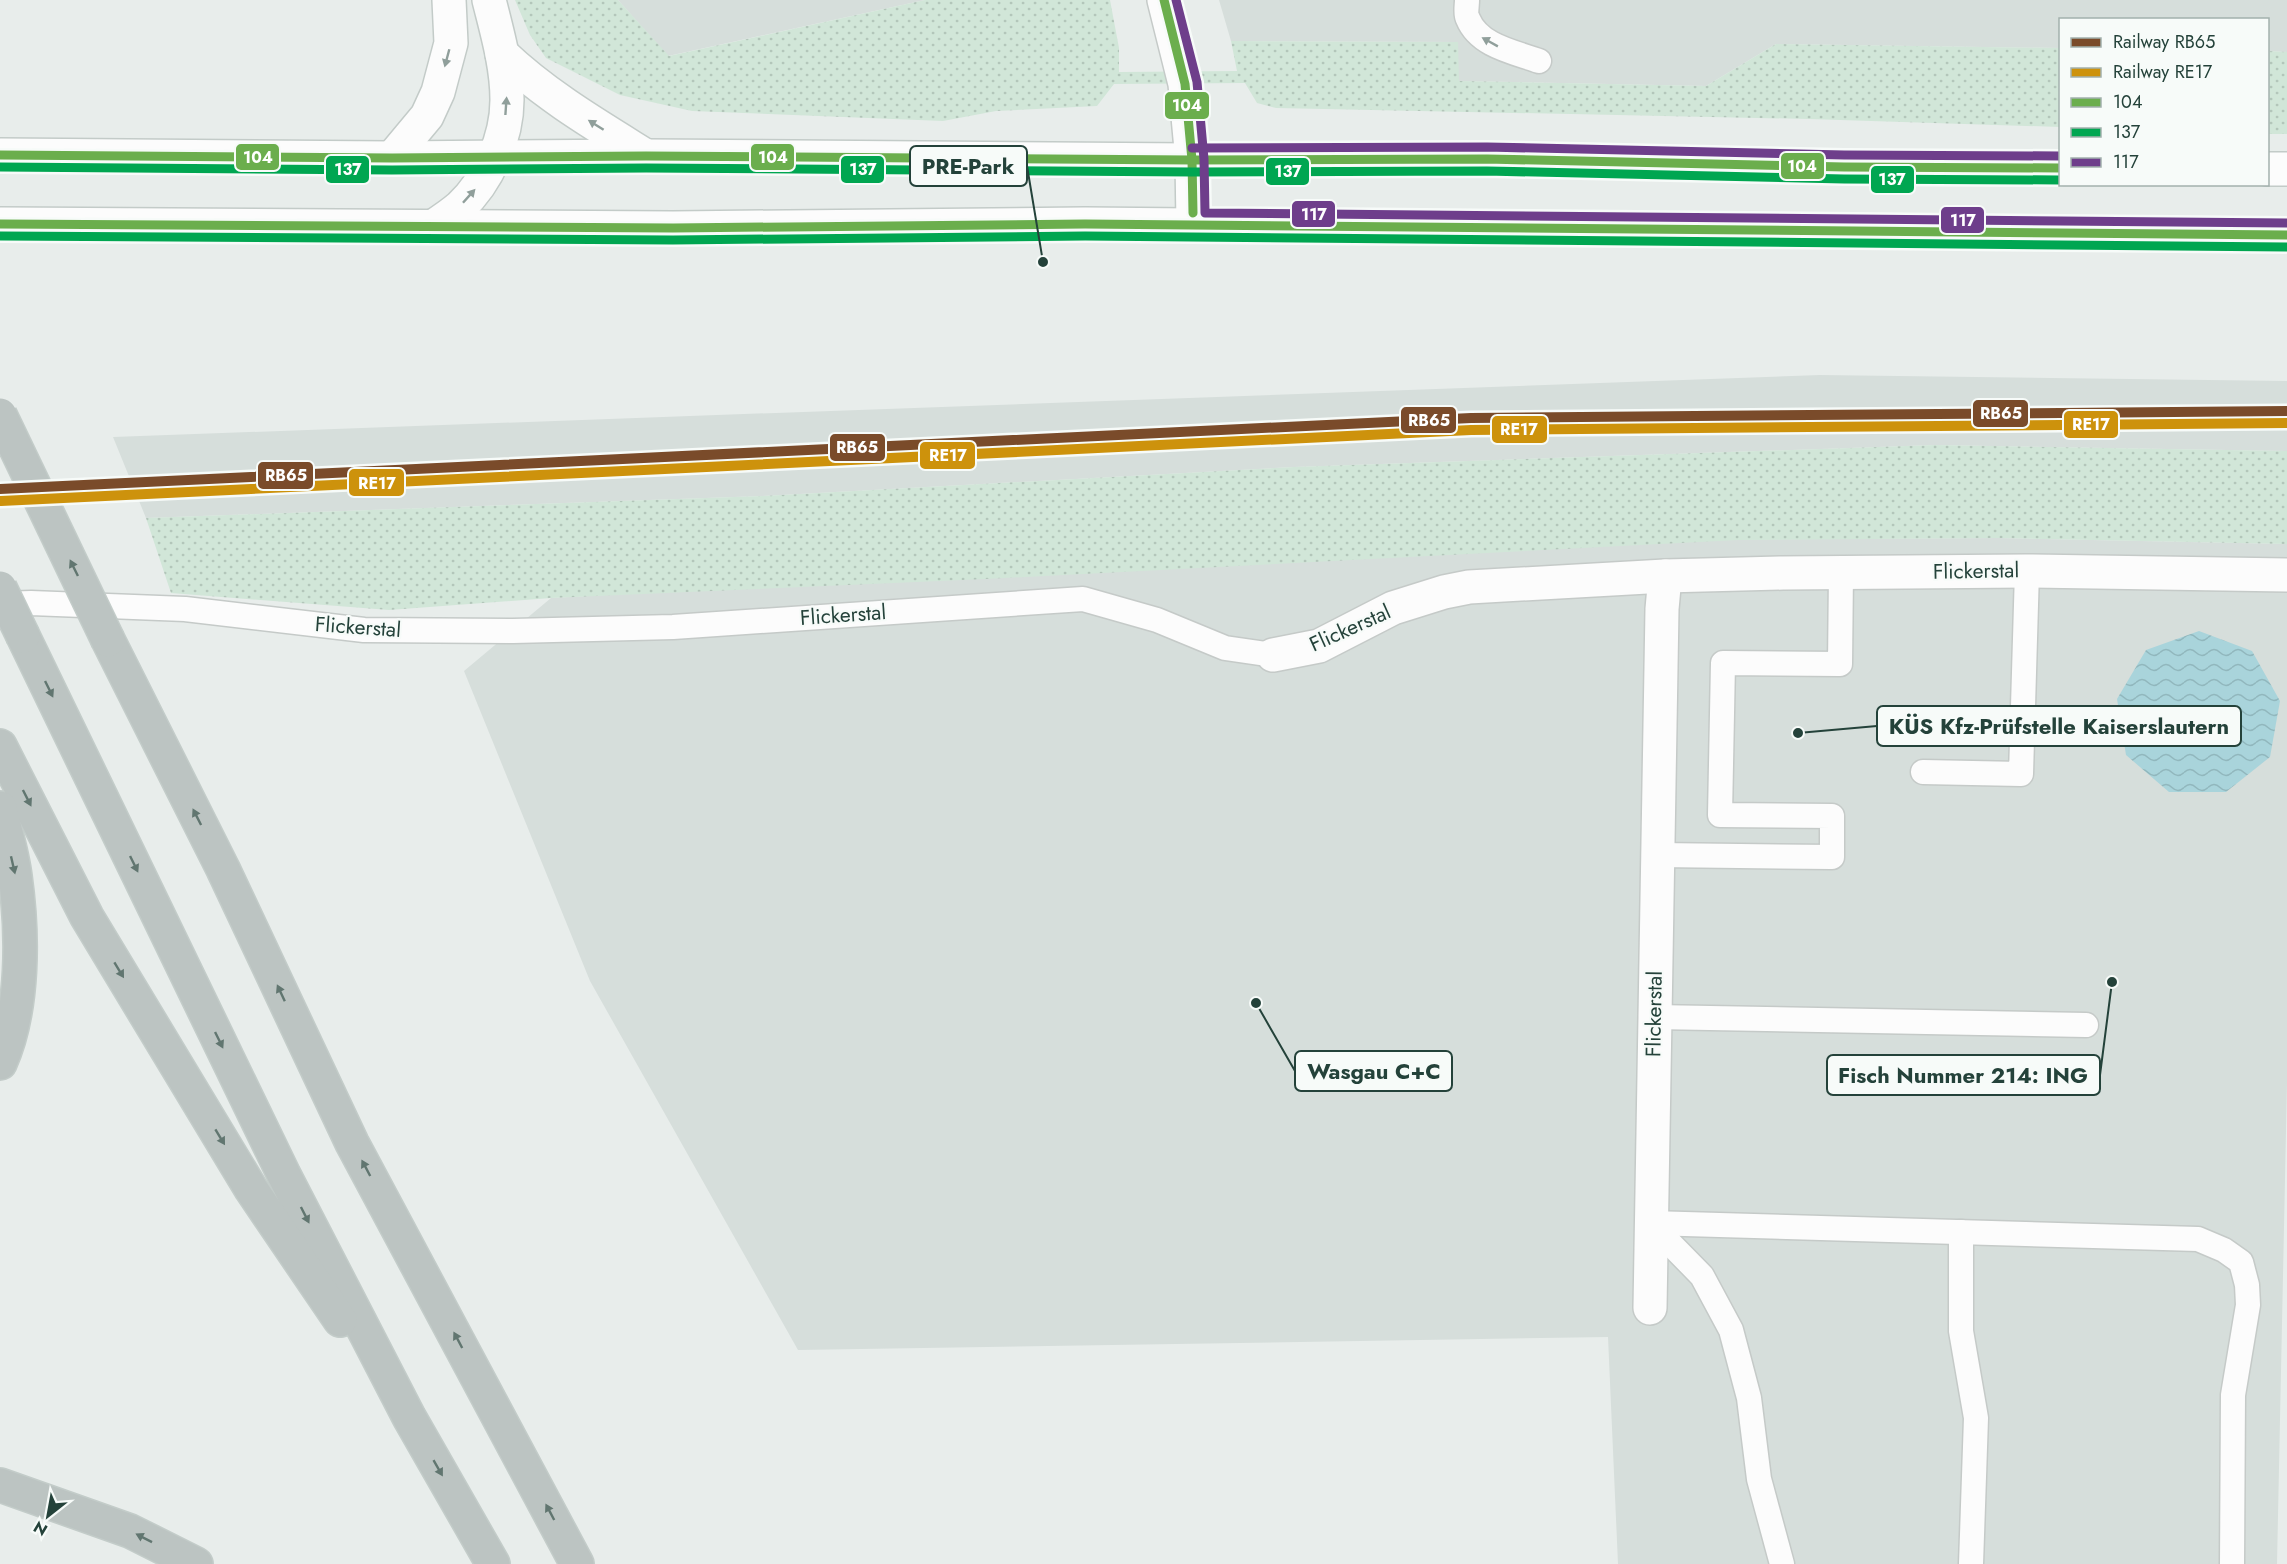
<svg xmlns="http://www.w3.org/2000/svg" width="2287" height="1564" font-family="Jost,sans-serif">
	<defs>
		<pattern id="grass-dots" width="8" height="8" patternUnits="userSpaceOnUse" patternTransform="scale(1.5)"><rect width="8" height="8" fill="#d1e6d8"/><path d="M2 2h.1M6 6h.1" fill="none" stroke="#b3c6ba" stroke-width="1.8" stroke-linecap="round"/></pattern>
		<pattern id="water-waves" width="16" height="10" patternUnits="userSpaceOnUse" patternTransform="scale(1.5)"><rect width="16" height="10" fill="#a9d4db"/><path d="M0 5q4-4 8 0t8 0" fill="none" stroke="#91b7bd"/></pattern>
	</defs>
	<rect width="100%" height="100%" fill="#e8edeb"/>
	<!-- built -->
	<g fill="#d6dedb">
		<polygon points="618,0 925,0 668,56"/>
		<polygon points="1219,0 2287,0 2287,52 2268,51 2268,20 2060,20 2060,48 1776,44 1706,86 1458,81 1458,42 1231,41"/>
		<polygon points="1820,375 2287,381 2287,451 1935,445 1294,467 763,496 146,518 113,437"/>
		<polygon points="1998,538 2287,544 2287,1083 2277,1564 1618,1564 1608,1337 798,1350 590,981 464,671 551,598 1615,540"/>
	</g>
	<!-- grass -->
	<g fill="url(#grass-dots)">
		<polygon points="515,0 618,0 669,56 925,0 1110,0 1119,48 1119,72 1237,71 1231,41 1458,42 1459,81 1706,86 1776,44 2060,48 2060,127 1809,119 1276,108 1257,103 1245,83 1114,84 1097,106 996,111 943,121 692,111 620,95 546,58 530,35"/>
		<polygon points="2268,51 2287,52 2287,134 2268,134"/>
		<polygon points="1935,445 2287,451 2287,544 1998,538 1738,540 985,579 551,598 389,610 171,593 146,518 763,496 1294,467"/>
	</g>
	<!-- water -->
	<polygon fill="url(#water-waves)" points="2199,631 2252,651 2280,701 2270,757 2226,792 2169,792 2126,755 2117,699 2146,650"/>
	<g fill="none" stroke-linecap="round" stroke-linejoin="round">
		<!-- service casing -->
		<g stroke="#c5cac8" stroke-width="27">
			<g id="service">
				<path d="M1467 0C1467 6 1465 14 1468 19 1479 46 1514 52 1539 61"/>
				<polyline points="0,604 31,603 185,609 364,630 513,631 673,627 1083,599 1157,620 1225,648 1273,655"/>
				<polyline points="1923,772 2021,774 2027,571"/>
				<polyline points="1658,855 1832,857 1832,816 1720,815 1723,663 1840,664 1841,573"/>
				<polyline points="1654,1017 2086,1025"/>
				<polyline points="1650,1223 2198,1239 2224,1250 2241,1262 2247,1285 2248,1305 2233,1395 2232,1564"/>
				<polyline points="1650,1223 1702,1276 1731,1330 1749,1398 1759,1479 1782,1564"/>
				<polyline points="1961,1232 1961,1331 1976,1418 1971,1564"/>
			</g>
		</g>
		<!-- minor casing -->
		<g stroke="#c5cac8" stroke-width="36">
			<g id="minor">
				<polyline points="1164,0 1185,84 1192,160"/>
				<polyline points="1273,655 1319,646 1393,608 1444,592 1469,587 1665,576 1783,573 2027,571 2287,575"/>
				<polyline points="1650,1308 1662,609 1665,576"/>
			</g>
		</g>
		<!-- secondary casing -->
		<g stroke="#c3cbc8" stroke-width="36">
			<g id="secondary">
				<path d="M502 54C545 95 596 125 646 156"/>
				<polyline points="0,155 392,158 646,156 1192,160 1487,159 1844,167 2060,168"/>
				<polyline points="392,158 427,116 438,92 451,43 449,0"/>
				<polyline points="1192,160 1193,225"/>
				<polyline points="2268,169 2287,169"/>
				<polyline points="0,224 673,228 1085,224 2287,235"/>
				<path d="M434 226C443 220 452 214 460 207 488 181 507 138 507 100 507 66 497 32 489 0"/>
			</g>
		</g>
		<!-- motorway casing -->
		<g stroke="#c3ccc9" stroke-width="36">
			<g id="motorway">
				<polyline points="23,636 284,1175 409,1417 493,1564"/>
				<polyline points="108,640 223,869 352,1143 577,1564"/>
				<polyline points="0,746 87,917 251,1189 340,1320"/>
				<path d="M0 808C5 831 12 853 15 876 23 933 24 1010 0 1063"/>
				<polyline points="0,1485 130,1531 196,1564"/>
			</g>
		</g>
		<!-- service -->
		<use href="#service" stroke="#fcfcfc" stroke-width="24"/>
		<!-- minor -->
		<use href="#minor" stroke="#fcfcfc" stroke-width="33"/>
		<!-- secondary -->
		<use href="#secondary" stroke="#fcfcfc" stroke-width="33"/>
		<!-- motorway -->
		<use href="#motorway" stroke="#bcc4c2" stroke-width="33"/>
		<!-- motorway-bridge casing -->
		<g stroke="#c3ccc9" stroke-width="36" stroke-linecap="butt">
			<g id="motorway-bridge">
				<polyline points="0,415 108,640"/>
				<polyline points="0,588 23,636"/>
			</g>
		</g>
		<!-- motorway-bridge -->
		<use href="#motorway-bridge" stroke="#bcc4c2" stroke-width="33"/>
		<!-- bus-1 casing -->
		<g stroke="#f7fbf9" stroke-width="14">
			<g id="bus-1">
				<polyline points="1164,0 1185,84 1192,160 1193,213"/>
				<polyline points="0,155 392,158 646,156 1192,160 1487,159 1844,167 2060,168"/>
				<polyline points="0,224 673,228 1085,224 2287,235"/>
			</g>
		</g>
		<!-- bus-2 casing -->
		<g stroke="#f7fbf9" stroke-width="14">
			<g id="bus-2">
				<polyline points="0,167 392,170 646,168 1192,172 1487,171 1844,179 2060,180"/>
				<polyline points="0,236 673,240 1085,236 2287,247"/>
			</g>
		</g>
		<!-- bus-3 casing -->
		<g stroke="#f7fbf9" stroke-width="14">
			<g id="bus-3">
				<polyline points="1176,0 1197,82 1204,159 1205,213 2287,223"/>
				<polyline points="1192,148 1487,147 1844,155 2060,156"/>
			</g>
		</g>
		<!-- bus-1 -->
		<use href="#bus-1" stroke="#6bae4d" stroke-width="9"/>
		<!-- bus-2 -->
		<use href="#bus-2" stroke="#00a651" stroke-width="9"/>
		<!-- bus-3 -->
		<use href="#bus-3" stroke="#6e3e8b" stroke-width="9"/>
		<!-- rail-1 casing -->
		<g stroke="#f7fbf9" stroke-width="15">
			<polyline id="rail-1" points="0,489 1471,418 2287,411"/>
		</g>
		<!-- rail-2 casing -->
		<g stroke="#f7fbf9" stroke-width="15">
			<polyline id="rail-2" points="1,501 1471,430 2287,423"/>
		</g>
		<!-- rail-1 -->
		<use href="#rail-1" stroke="#7a4b2a" stroke-width="10"/>
		<!-- rail-2 -->
		<use href="#rail-2" stroke="#cd920c" stroke-width="10"/>
	</g>
	<!-- one-way arrows -->
	<defs><path id="oneway-solid" d="M-6-.8H1V-3.2L6.5 0L1 3.2V.8H-6Z" transform="scale(1.5)"/></defs>
	<g fill="#909f9b">
		<use href="#oneway-solid" transform="translate(1490 42) rotate(-151)"/>
		<use href="#oneway-solid" transform="translate(447 58) rotate(105)"/>
		<use href="#oneway-solid" transform="translate(506 106) rotate(-86)"/>
		<use href="#oneway-solid" transform="translate(596 125) rotate(-148)"/>
		<use href="#oneway-solid" transform="translate(469 196) rotate(-48)"/>
	</g>
	<g fill="#617670">
		<use href="#oneway-solid" transform="translate(74 568) rotate(-116)"/>
		<use href="#oneway-solid" transform="translate(49 689) rotate(64)"/>
		<use href="#oneway-solid" transform="translate(27 798) rotate(63)"/>
		<use href="#oneway-solid" transform="translate(197 817) rotate(-117)"/>
		<use href="#oneway-solid" transform="translate(134 864) rotate(64)"/>
		<use href="#oneway-solid" transform="translate(13 865) rotate(77)"/>
		<use href="#oneway-solid" transform="translate(119 970) rotate(59)"/>
		<use href="#oneway-solid" transform="translate(281 993) rotate(-115)"/>
		<use href="#oneway-solid" transform="translate(219 1040) rotate(64)"/>
		<use href="#oneway-solid" transform="translate(220 1137) rotate(59)"/>
		<use href="#oneway-solid" transform="translate(366 1168) rotate(-118)"/>
		<use href="#oneway-solid" transform="translate(305 1215) rotate(63)"/>
		<use href="#oneway-solid" transform="translate(458 1340) rotate(-118)"/>
		<use href="#oneway-solid" transform="translate(438 1468) rotate(60)"/>
		<use href="#oneway-solid" transform="translate(550 1512) rotate(-118)"/>
		<use href="#oneway-solid" transform="translate(144 1538) rotate(-153)"/>
	</g>
	<g text-anchor="middle" stroke-width="4.5" stroke-linejoin="round" paint-order="stroke">
		<!-- street labels -->
		<g font-size="21" fill="#24423a" stroke="#f7fbf9">
			<text transform="translate(1976 571) rotate(-1)" y="7">Flickerstal</text>
			<text transform="translate(843 615) rotate(-4)" y="7">Flickerstal</text>
			<text transform="translate(358 627) rotate(4)" y="7">Flickerstal</text>
			<text transform="translate(1350 628) rotate(-24)" y="7">Flickerstal</text>
			<text transform="translate(1654 1014) rotate(-89)" y="7">Flickerstal</text>
		</g>
	</g>
	<!-- callouts -->
	<path fill="none" stroke="#24423a" stroke-width="2" d="M1043 262L1027 166M1798 733L1877 726M1256 1003L1295 1071M2112 982L2100 1075"/>
	<g fill="#24423a" stroke="#f7fbf9" stroke-width="2">
		<circle cx="1043" cy="262" r="6"/>
		<circle cx="1798" cy="733" r="6"/>
		<circle cx="1256" cy="1003" r="6"/>
		<circle cx="2112" cy="982" r="6"/>
	</g>
	<g fill="#f7fbf9" stroke="#24423a" stroke-width="2">
		<rect x="910" y="146" width="117" height="40" rx="6"/>
		<rect x="1877" y="706" width="364" height="40" rx="6"/>
		<rect x="1295" y="1051" width="157" height="40" rx="6"/>
		<rect x="1827" y="1055" width="273" height="40" rx="6"/>
	</g>
	<g font-size="22" text-anchor="middle" font-weight="bold" fill="#24423a">
		<text x="968" y="174">PRE-Park</text>
		<text x="2059" y="734">KÜS Kfz-Prüfstelle Kaiserslautern</text>
		<text x="1374" y="1079">Wasgau C+C</text>
		<text x="1963" y="1083">Fisch Nummer 214: ING</text>
	</g>
	<g stroke="#f7fbf9" stroke-width="2">
		<rect x="1164" y="91" width="46" height="29" rx="6" fill="#6bae4d"/>
		<rect x="750" y="143" width="45" height="28" rx="6" fill="#6bae4d"/>
		<rect x="235" y="143" width="45" height="28" rx="6" fill="#6bae4d"/>
		<rect x="1780" y="152" width="45" height="28" rx="6" fill="#6bae4d"/>
		<rect x="840" y="155" width="45" height="29" rx="6" fill="#00a651"/>
		<rect x="325" y="155" width="45" height="29" rx="6" fill="#00a651"/>
		<rect x="1265" y="157" width="45" height="29" rx="6" fill="#00a651"/>
		<rect x="1870" y="165" width="45" height="29" rx="6" fill="#00a651"/>
		<rect x="1291" y="200" width="45" height="28" rx="6" fill="#6e3e8b"/>
		<rect x="1940" y="206" width="45" height="28" rx="6" fill="#6e3e8b"/>
		<rect x="1972" y="399" width="57" height="29" rx="6" fill="#7a4b2a"/>
		<rect x="1400" y="406" width="57" height="28" rx="6" fill="#7a4b2a"/>
		<rect x="2063" y="410" width="56" height="29" rx="6" fill="#cd920c"/>
		<rect x="1491" y="415" width="57" height="29" rx="6" fill="#cd920c"/>
		<rect x="829" y="433" width="57" height="29" rx="6" fill="#7a4b2a"/>
		<rect x="919" y="441" width="57" height="29" rx="6" fill="#cd920c"/>
		<rect x="257" y="461" width="57" height="29" rx="6" fill="#7a4b2a"/>
		<rect x="348" y="468" width="57" height="29" rx="6" fill="#cd920c"/>
	</g>
	<g font-size="16" text-anchor="middle" font-weight="bold" fill="#fff">
		<text x="1187" y="111">104</text>
		<text x="773" y="163">104</text>
		<text x="258" y="163">104</text>
		<text x="1802" y="172">104</text>
		<text x="863" y="175">137</text>
		<text x="348" y="175">137</text>
		<text x="1288" y="177">137</text>
		<text x="1892" y="185">137</text>
		<text x="1314" y="220">117</text>
		<text x="1963" y="226">117</text>
		<text x="2001" y="419">RB65</text>
		<text x="1429" y="426">RB65</text>
		<text x="2091" y="430">RE17</text>
		<text x="1519" y="435">RE17</text>
		<text x="857" y="453">RB65</text>
		<text x="948" y="461">RE17</text>
		<text x="286" y="481">RB65</text>
		<text x="377" y="489">RE17</text>
	</g>
	<!-- legend -->
	<rect x="2059" y="18" width="210" height="168" fill="#f7fbf9" stroke="#a3b1ad" stroke-width="1.5"/>
	<rect x="2071" y="38" width="30" height="9" fill="#7a4b2a" stroke="#a3b1ad" stroke-width="1.5"/>
	<text x="2113" y="48" font-size="18" fill="#24423a">Railway RB65</text>
	<rect x="2071" y="68" width="30" height="9" fill="#cd920c" stroke="#a3b1ad" stroke-width="1.5"/>
	<text x="2113" y="78" font-size="18" fill="#24423a">Railway RE17</text>
	<rect x="2071" y="98" width="30" height="9" fill="#6bae4d" stroke="#a3b1ad" stroke-width="1.5"/>
	<text x="2113" y="108" font-size="18" fill="#24423a">104</text>
	<rect x="2071" y="128" width="30" height="9" fill="#00a651" stroke="#a3b1ad" stroke-width="1.5"/>
	<text x="2113" y="138" font-size="18" fill="#24423a">137</text>
	<rect x="2071" y="158" width="30" height="9" fill="#6e3e8b" stroke="#a3b1ad" stroke-width="1.5"/>
	<text x="2113" y="168" font-size="18" fill="#24423a">117</text>
	<!-- north arrow -->
	<g transform="translate(48 1516) rotate(211)" stroke="#f7fbf9" stroke-width="4.5" paint-order="stroke">
	<path d="M0-4.5L10 22L0 15L-10 22Z" fill="#24423a"/>
	<text y="-9" font-size="16" font-weight="bold" text-anchor="middle" fill="#24423a">N</text>
	</g>
</svg>
